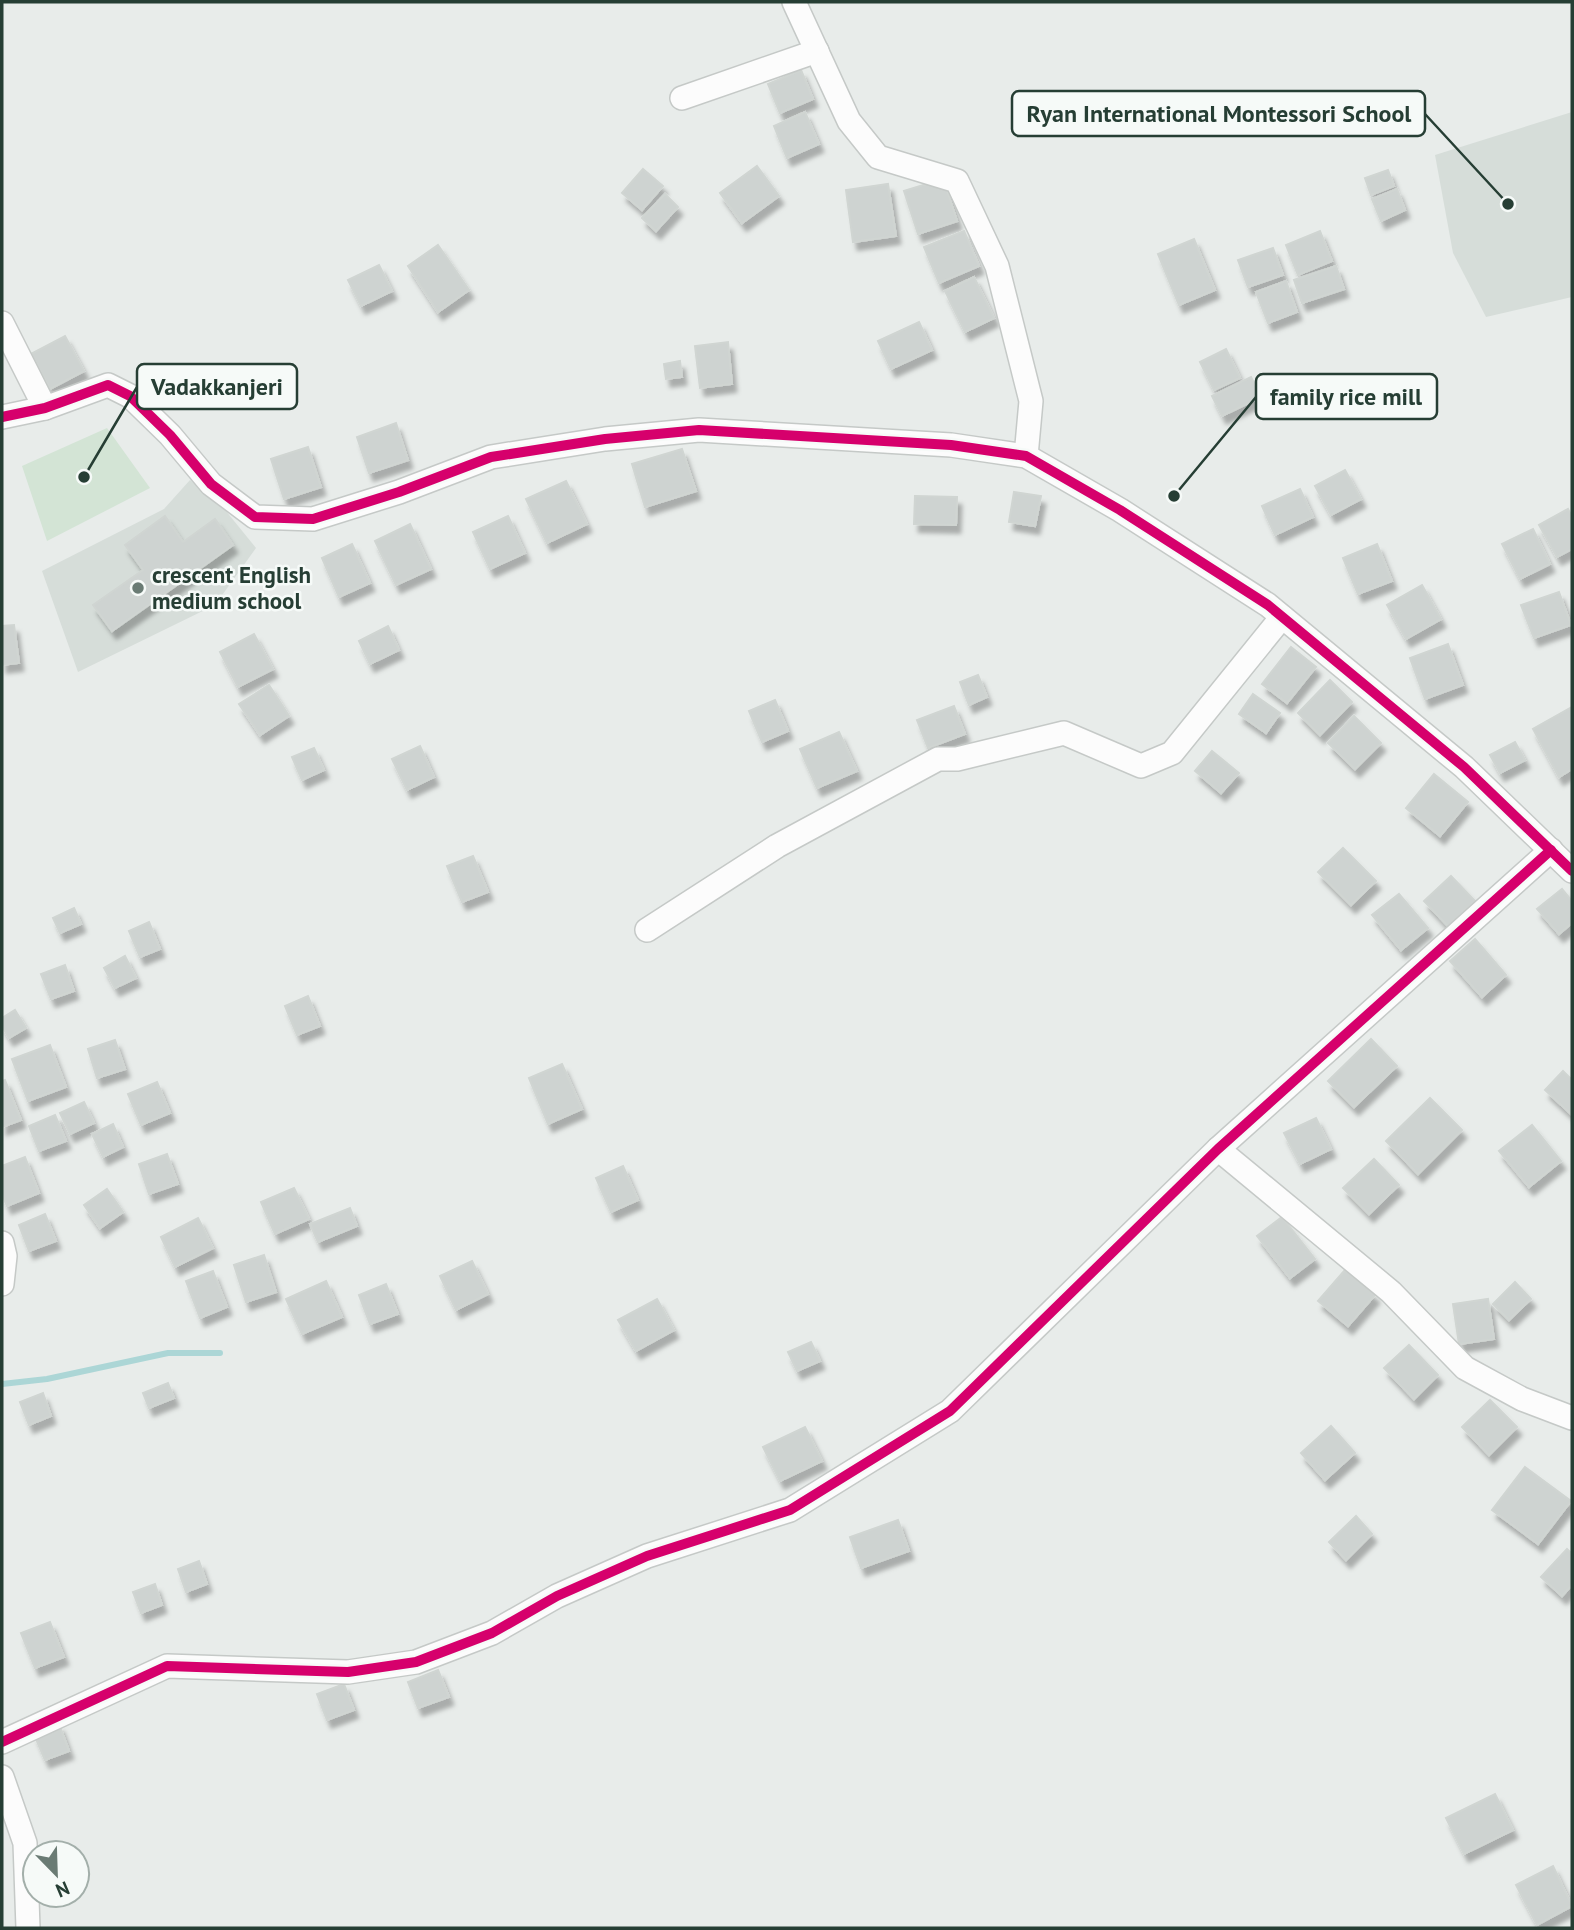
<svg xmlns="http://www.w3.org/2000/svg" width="1574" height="1930" font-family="'PT Sans',sans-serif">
	<defs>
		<filter id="shadow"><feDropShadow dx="4.5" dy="8" stdDeviation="2" flood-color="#0004"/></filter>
	</defs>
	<rect width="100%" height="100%" fill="#e8ecea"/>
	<!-- built -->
	<g fill="#d6ddd9">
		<polygon points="1572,112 1572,297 1486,317 1453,253 1435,155"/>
		<polygon points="190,480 217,500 256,548 215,605 78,672 42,571 164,509"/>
	</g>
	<!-- green -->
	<polygon fill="#d3e4d5" points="107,428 150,488 47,541 22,466"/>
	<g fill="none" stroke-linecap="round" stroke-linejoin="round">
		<!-- stream -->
		<polyline stroke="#acd6d6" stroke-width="6" points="2,1384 47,1379 168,1353 220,1353"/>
	</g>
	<!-- building -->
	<g fill="#ced3d1" stroke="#d0d5d2" stroke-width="2" filter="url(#shadow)">
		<polygon points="801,70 813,99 780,113 768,84"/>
		<polygon points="805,112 819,144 787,158 774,126"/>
		<polygon points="757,166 779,196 742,223 720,193"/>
		<polygon points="643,169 663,186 642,210 622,193"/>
		<polygon points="1388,170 1394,186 1371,195 1365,178"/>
		<polygon points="943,179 957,221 918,234 904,191"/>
		<polygon points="888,184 896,236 853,242 846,190"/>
		<polygon points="1397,189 1405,210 1381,221 1372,199"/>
		<polygon points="665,194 678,207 656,231 642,218"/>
		<polygon points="964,231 979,266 939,283 924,247"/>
		<polygon points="1320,231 1332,261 1298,275 1286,245"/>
		<polygon points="1194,239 1215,290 1179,305 1158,254"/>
		<polygon points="438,245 469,290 438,312 408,266"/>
		<polygon points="1273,248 1283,275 1248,287 1238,260"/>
		<polygon points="379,265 392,291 361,306 348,280"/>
		<polygon points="1336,266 1344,289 1302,303 1294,280"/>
		<polygon points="974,277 994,318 965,332 945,291"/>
		<polygon points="1286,281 1297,312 1268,323 1256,292"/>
		<polygon points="919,322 932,350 891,369 878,341"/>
		<polygon points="65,336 84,371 50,389 31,354"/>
		<polygon points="728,342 732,384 700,388 695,346"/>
		<polygon points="1226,349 1240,378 1214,390 1200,362"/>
		<polygon points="680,361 682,377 666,379 664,364"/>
		<polygon points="1251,377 1261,397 1222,416 1212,396"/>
		<polygon points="396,423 408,460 369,473 357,437"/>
		<polygon points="308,447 321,487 284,499 271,459"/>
		<polygon points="682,449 696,491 645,507 632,464"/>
		<polygon points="1345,470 1361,499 1331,515 1315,486"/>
		<polygon points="566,481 587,524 547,543 526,499"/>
		<polygon points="1300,489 1313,517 1275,535 1262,506"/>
		<polygon points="1014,492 1041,496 1035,526 1009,522"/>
		<polygon points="915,496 957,497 956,525 914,524"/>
		<polygon points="1568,509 1572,517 1572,549 1557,557 1539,525"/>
		<polygon points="165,516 183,542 215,519 233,545 112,631 93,605 143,570 125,545"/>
		<polygon points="508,516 525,553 490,569 473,532"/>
		<polygon points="410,524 431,569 396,585 375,541"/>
		<polygon points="1533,529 1550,564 1520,579 1502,544"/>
		<polygon points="352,544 370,583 339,597 322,558"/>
		<polygon points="1377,544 1392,581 1358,594 1343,558"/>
		<polygon points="1422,585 1441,619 1406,639 1387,605"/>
		<polygon points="1559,592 1571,625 1534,638 1521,605"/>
		<polygon points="14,625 19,663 2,665 2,626"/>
		<polygon points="388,626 399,650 370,664 359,641"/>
		<polygon points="254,634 273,669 238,687 220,652"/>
		<polygon points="1448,644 1463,685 1425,699 1410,658"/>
		<polygon points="1291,647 1316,667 1287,703 1262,684"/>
		<polygon points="978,675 987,697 969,705 960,682"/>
		<polygon points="1330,680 1352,702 1320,735 1298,713"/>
		<polygon points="269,685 289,716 260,735 239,704"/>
		<polygon points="1253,694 1280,713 1266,733 1239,714"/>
		<polygon points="775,700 788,731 762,742 749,711"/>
		<polygon points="954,706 965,734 928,748 917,720"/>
		<polygon points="1572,707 1572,769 1559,777 1533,729"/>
		<polygon points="1354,716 1381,743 1355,769 1328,743"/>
		<polygon points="839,732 857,771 817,788 800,749"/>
		<polygon points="1515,742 1525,760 1500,773 1490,755"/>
		<polygon points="420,746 434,777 407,790 392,759"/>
		<polygon points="314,748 324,770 302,780 292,757"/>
		<polygon points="1212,751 1239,773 1221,793 1195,771"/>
		<polygon points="1434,774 1468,802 1440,836 1406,808"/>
		<polygon points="1343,848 1376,881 1351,905 1318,872"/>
		<polygon points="473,856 488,892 462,902 447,866"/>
		<polygon points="1451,876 1475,901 1448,926 1424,901"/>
		<polygon points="1562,889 1572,901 1572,923 1559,934 1537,909"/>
		<polygon points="1399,894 1428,928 1401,950 1372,915"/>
		<polygon points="74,908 81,924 60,933 53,918"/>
		<polygon points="149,922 160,949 140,957 129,931"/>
		<polygon points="1475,939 1506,975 1482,997 1450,961"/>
		<polygon points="125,956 136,978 115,988 104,968"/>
		<polygon points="65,965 74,991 51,999 41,974"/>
		<polygon points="308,996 320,1026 297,1035 285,1006"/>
		<polygon points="15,1010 26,1028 9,1038 2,1026 2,1018"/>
		<polygon points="1371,1039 1397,1066 1354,1107 1328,1081"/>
		<polygon points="115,1040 125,1069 97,1078 88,1049"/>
		<polygon points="50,1045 66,1087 28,1101 12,1059"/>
		<polygon points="562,1064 582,1109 548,1124 529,1078"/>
		<polygon points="1563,1071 1572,1080 1572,1115 1545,1090"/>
		<polygon points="5,1080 21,1120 2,1127 2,1081"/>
		<polygon points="157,1082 170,1113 141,1125 128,1094"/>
		<polygon points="1430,1098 1462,1130 1418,1174 1386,1141"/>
		<polygon points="84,1102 94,1123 70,1134 60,1113"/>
		<polygon points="55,1115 66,1141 39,1151 29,1126"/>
		<polygon points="1316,1118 1331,1149 1300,1164 1284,1133"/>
		<polygon points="113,1124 123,1147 103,1157 92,1134"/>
		<polygon points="1532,1125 1561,1161 1529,1187 1499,1151"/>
		<polygon points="167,1154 178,1184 149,1194 139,1164"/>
		<polygon points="25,1157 39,1193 7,1206 2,1194 2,1166"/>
		<polygon points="1374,1159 1399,1185 1369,1214 1343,1188"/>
		<polygon points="623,1166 638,1200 611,1212 596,1178"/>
		<polygon points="294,1188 309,1219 275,1234 261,1202"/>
		<polygon points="107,1189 123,1212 100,1228 84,1205"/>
		<polygon points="350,1208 357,1226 318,1242 310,1224"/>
		<polygon points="45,1214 56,1241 29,1251 19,1225"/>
		<polygon points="1282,1217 1315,1259 1290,1278 1257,1236"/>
		<polygon points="198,1218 213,1248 175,1267 161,1237"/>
		<polygon points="264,1255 276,1292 246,1302 234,1265"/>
		<polygon points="472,1261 488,1294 456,1310 440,1276"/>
		<polygon points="1345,1270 1375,1295 1348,1326 1318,1301"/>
		<polygon points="213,1271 227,1307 200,1318 186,1281"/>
		<polygon points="326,1281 342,1317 302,1334 286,1299"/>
		<polygon points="1515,1282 1531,1299 1509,1320 1493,1304"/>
		<polygon points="386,1284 398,1314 370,1324 359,1295"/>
		<polygon points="657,1299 674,1330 636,1351 618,1320"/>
		<polygon points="1488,1299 1494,1339 1459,1344 1453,1304"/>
		<polygon points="811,1342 820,1361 797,1371 788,1352"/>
		<polygon points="1409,1345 1438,1375 1414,1399 1384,1368"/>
		<polygon points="168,1383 174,1398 149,1408 143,1393"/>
		<polygon points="43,1393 51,1416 29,1425 20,1402"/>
		<polygon points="1490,1400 1517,1427 1489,1455 1462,1427"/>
		<polygon points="1331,1426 1355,1453 1325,1480 1301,1453"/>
		<polygon points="805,1427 822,1461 780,1481 763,1447"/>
		<polygon points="1525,1467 1571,1501 1538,1544 1492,1510"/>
		<polygon points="1356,1516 1372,1534 1346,1560 1329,1542"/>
		<polygon points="898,1520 909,1551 861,1568 850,1537"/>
		<polygon points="1567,1549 1572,1554 1572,1585 1562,1596 1541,1577"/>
		<polygon points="199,1561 207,1584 186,1592 178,1569"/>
		<polygon points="155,1584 162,1605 141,1613 133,1592"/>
		<polygon points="50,1622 64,1657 35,1668 21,1633"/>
		<polygon points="438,1670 449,1697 418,1708 408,1682"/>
		<polygon points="344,1684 354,1710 327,1720 317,1694"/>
		<polygon points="59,1724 69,1751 45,1760 34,1734"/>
		<polygon points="1495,1794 1513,1830 1464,1854 1446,1818"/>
		<polygon points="1553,1866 1572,1906 1537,1925 1516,1885"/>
	</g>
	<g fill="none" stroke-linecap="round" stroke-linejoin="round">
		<!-- minor casing -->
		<g stroke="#c5c9c7" stroke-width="26">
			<g id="minor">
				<polyline points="794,2 849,121 878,157 957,181 997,266 1031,401 1026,456"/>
				<polyline points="682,98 817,51"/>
				<polyline points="2,323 45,408"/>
				<polyline points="2,417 45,408 108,385 130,396 170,435 211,484 255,517 313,519 399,492 491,457 605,439 699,430 951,445 1026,456 1120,510 1268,605 1464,767 1572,871"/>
				<polyline points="647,930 777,846 938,759 957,759 1064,733 1141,766 1172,753 1282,617"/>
				<polyline points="1218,1149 1391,1292 1465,1368 1522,1399 1572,1418"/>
				<polyline points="2,1243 5,1256 2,1284"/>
				<polyline points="2,1742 167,1666 348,1672 416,1662 492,1633 557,1596 647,1556 790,1510 950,1411 1218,1149 1551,850"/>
				<polyline points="2,1777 25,1843 28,1928"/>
			</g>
		</g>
		<!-- minor -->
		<use href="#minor" stroke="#fcfcfc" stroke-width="23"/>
		<!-- cycleway casing -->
		<g stroke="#f6faf8" stroke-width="15">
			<g id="cycleway">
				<polyline points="2,417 45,408 108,385 130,396 170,435 211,484 255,517 313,519 399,492 491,457 605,439 699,430 951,445 1026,456 1120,510 1268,605 1464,767 1572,871"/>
				<polyline points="2,1742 167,1666 348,1672 416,1662 492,1633 557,1596 647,1556 790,1510 950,1411 1218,1149 1551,850"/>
			</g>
		</g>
		<!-- cycleway -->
		<use href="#cycleway" stroke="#d6006c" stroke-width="10"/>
	</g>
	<!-- markers -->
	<circle fill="#6a7b74" stroke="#f6faf8" stroke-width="2.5" cx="138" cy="588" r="7"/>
	<g text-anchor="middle" stroke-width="5" stroke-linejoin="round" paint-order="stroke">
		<!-- poi labels -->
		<g font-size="23" font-weight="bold" fill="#263e34" stroke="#f6faf8" text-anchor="start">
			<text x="152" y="583">crescent English<tspan x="152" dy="26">medium school</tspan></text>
		</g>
	</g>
	<!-- callouts -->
	<path fill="none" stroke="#263e34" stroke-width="2.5" d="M1508 204L1425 114M84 477L137 387M1174 496L1256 397"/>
	<g fill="#263e34" stroke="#f6faf8" stroke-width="2.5">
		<circle cx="1508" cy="204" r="7"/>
		<circle cx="84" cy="477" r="7"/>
		<circle cx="1174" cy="496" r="7"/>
	</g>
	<g fill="#f6faf8" stroke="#263e34" stroke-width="2.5">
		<rect x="1012" y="91" width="413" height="45" rx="7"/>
		<rect x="137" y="364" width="160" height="45" rx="7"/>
		<rect x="1256" y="374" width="181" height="45" rx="7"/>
	</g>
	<g font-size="24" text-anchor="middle" font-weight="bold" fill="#263e34">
		<text x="1219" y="122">Ryan International Montessori School</text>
		<text x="217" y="395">Vadakkanjeri</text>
		<text x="1346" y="405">family rice mill</text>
	</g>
	<!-- border -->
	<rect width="1574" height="1930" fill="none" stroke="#263e34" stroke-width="7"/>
	<!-- north arrow -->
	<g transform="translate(56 1874) rotate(157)"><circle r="33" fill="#f6faf8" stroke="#a3afaa" stroke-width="2"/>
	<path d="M0-5L12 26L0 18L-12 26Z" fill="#6a7b74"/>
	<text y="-10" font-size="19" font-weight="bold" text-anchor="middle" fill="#263e34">N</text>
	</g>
</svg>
